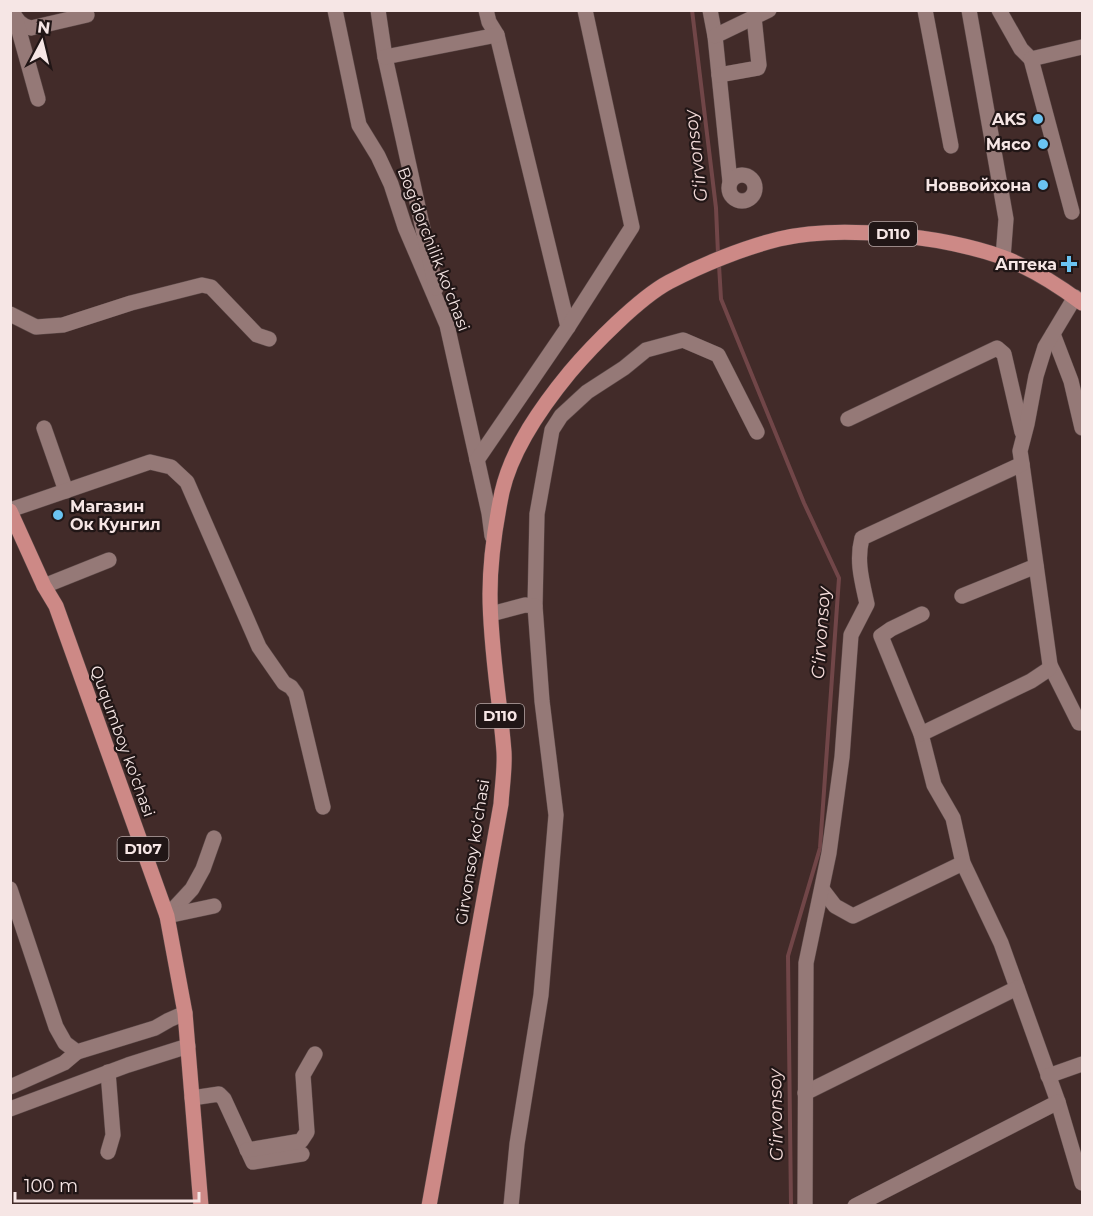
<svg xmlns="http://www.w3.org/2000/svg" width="1093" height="1216" font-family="Montserrat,sans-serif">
	<rect width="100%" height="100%" fill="#422b29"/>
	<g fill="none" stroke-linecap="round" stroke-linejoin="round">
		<!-- stream -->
		<g stroke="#714648" stroke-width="4">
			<polyline points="692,10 716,208 718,254"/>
			<polyline points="719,265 721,299 804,503 839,578 820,848 788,956 791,1206"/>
		</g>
		<!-- minor casing -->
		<g stroke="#5d4a49" stroke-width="16">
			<g id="minor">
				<path d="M12 10C16 20 21 26 31 28L87 15"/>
				<polyline points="335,10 359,125 378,156 391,184 405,227 447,325 489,513 492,536"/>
				<polyline points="378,10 385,57 436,288"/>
				<polyline points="486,10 489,22 497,35 568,327"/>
				<polyline points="710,10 715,36 730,182"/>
				<polyline points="925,10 951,146"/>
				<polyline points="969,10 1006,219 1003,258"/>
				<polyline points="999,10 1021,49 1031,59"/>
				<polyline points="16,20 38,99"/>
				<polyline points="715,36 769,10"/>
				<polyline points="385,57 497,35"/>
				<polyline points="719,75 758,68 759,65 754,17"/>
				<circle cx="742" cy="188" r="13"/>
				<polyline points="1072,212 1031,59 1082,47"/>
				<polyline points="10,314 36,327 63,325 131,303 202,285 211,287 257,335 269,339"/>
				<polyline points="1053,334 1071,381 1082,428"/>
				<polyline points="848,419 997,348 1004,354 1022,432"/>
				<polyline points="44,428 66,491"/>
				<polyline points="477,460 568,327 632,227 585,10"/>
				<polyline points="10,510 150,462 171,467 187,482 259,647 284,683 291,687 296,694 323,807"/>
				<polyline points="44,586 109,560"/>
				<polyline points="962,596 1036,566"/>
				<polyline points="535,606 537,514 552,430 561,416 587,392 624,368 646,350 683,340 718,355 757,432"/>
				<polyline points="491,614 525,605 535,606 542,701 556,815 541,995 517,1144 511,1206"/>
				<polyline points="922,614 891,629 881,636 921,734 934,785 953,818 963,863 1001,943 1058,1102 1082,1183"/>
				<polyline points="1050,665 1079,723"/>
				<polyline points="921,734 1031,681 1049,669 1050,665 1022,464"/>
				<polyline points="10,889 56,1027 65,1043 77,1052 155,1028 169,1020 185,1013"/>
				<polyline points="822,889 835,906 853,916 963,863"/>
				<polyline points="167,916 192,889 203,869 214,838"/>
				<polyline points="167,916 214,906"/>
				<polyline points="108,1072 113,1135 108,1152"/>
				<polyline points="1048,1076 1082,1064"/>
				<polyline points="10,1087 64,1063 77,1052"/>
				<polyline points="805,1093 1017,988"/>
				<polyline points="192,1098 219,1094 224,1099 253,1162 302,1154"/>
				<polyline points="10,1109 128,1065 188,1046"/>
				<polyline points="247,1150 301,1141 307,1132 303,1075 315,1054"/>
				<path d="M805 1206 806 963 829 853 842 757 851 635 867 604C862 581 856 561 862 538L1022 464 1020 451 1027 424 1036 376 1045 347 1075 297"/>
				<polyline points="855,1206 1058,1102"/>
			</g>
		</g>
		<!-- major casing -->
		<g stroke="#5d4a49" stroke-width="16">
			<g id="major">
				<polyline points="10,511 44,586 56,606 167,916 185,1013 201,1206"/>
				<path d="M429 1206 501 804C502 787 505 769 504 752 500 700 490 647 490 594 490 559 495 526 502 492 512 448 542 406 570 372 592 346 639 298 669 282 701 265 743 248 779 239 841 224 942 236 1002 257 1031 268 1058 285 1082 303"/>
			</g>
		</g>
		<!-- minor -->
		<use href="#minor" stroke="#957977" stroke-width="15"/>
		<!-- major -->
		<use href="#major" stroke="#cd8986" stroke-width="15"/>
	</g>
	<!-- markers -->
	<g fill="#6ac3f1" stroke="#211616" stroke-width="2">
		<circle cx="1038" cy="119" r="6"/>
		<circle cx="1043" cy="144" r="6"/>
		<circle cx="1043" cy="185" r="6"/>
		<path d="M1066 255h6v6h6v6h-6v6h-6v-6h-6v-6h6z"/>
		<circle cx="58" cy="515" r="6"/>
	</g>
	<g text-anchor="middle" stroke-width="4.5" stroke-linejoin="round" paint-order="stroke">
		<!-- shield labels -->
		<g fill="#211616" stroke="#b6a8a7" stroke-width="1.5">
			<rect x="869" y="222" width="48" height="24" rx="4.5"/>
			<rect x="476" y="704" width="48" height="24" rx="4.5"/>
			<rect x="117.5" y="837" width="51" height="24" rx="4.5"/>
		</g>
		<g font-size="15" font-weight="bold" fill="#f6e6e5">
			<text x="893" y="239">D110</text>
			<text x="500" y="721">D110</text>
			<text x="143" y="854">D107</text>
		</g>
		<!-- poi labels -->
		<g font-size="16" font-weight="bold" fill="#f6e6e5" stroke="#211616" text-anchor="end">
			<text x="1026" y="125">AKS</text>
			<text x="1031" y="150">Мясо</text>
			<text x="1031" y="191">Новвойхона</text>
			<text x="1057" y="270">Аптека</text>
			<text x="70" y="512" text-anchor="start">Магазин<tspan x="70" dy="18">Ок Кунгил</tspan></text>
		</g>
		<!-- street labels -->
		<g font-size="16" fill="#f6e6e5" stroke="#211616">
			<text transform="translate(434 249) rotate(69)" y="6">Bogʻdorchilik koʻchasi</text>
			<text transform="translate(123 741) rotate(70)" y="6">Ququmboy ko'chasi</text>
			<text transform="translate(472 852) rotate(-81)" y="6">Girvonsoy koʻchasi</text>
		</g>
		<!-- water labels -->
		<g font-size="18" font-style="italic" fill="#f5dcda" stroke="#211616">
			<text transform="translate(696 156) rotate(-97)" y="6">G‘irvonsoy</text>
			<text transform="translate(821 633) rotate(-86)" y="6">G‘irvonsoy</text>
			<text transform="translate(776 1115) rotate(-91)" y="6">G‘irvonsoy</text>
		</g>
	</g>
	<!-- border -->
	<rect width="1093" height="1216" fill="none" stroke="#f6e6e5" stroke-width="24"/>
	<!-- north arrow -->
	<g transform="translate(42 42) rotate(7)" stroke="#211616" stroke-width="4.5" paint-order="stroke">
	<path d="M0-4.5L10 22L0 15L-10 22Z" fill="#f6e6e5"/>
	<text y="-9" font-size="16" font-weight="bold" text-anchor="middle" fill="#f6e6e5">N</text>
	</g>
	<!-- scale -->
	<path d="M15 1192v9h184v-9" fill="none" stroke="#f6e6e5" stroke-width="3"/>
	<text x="24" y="1192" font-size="18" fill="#f6e6e5" stroke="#211616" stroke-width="4.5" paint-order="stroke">100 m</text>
</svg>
